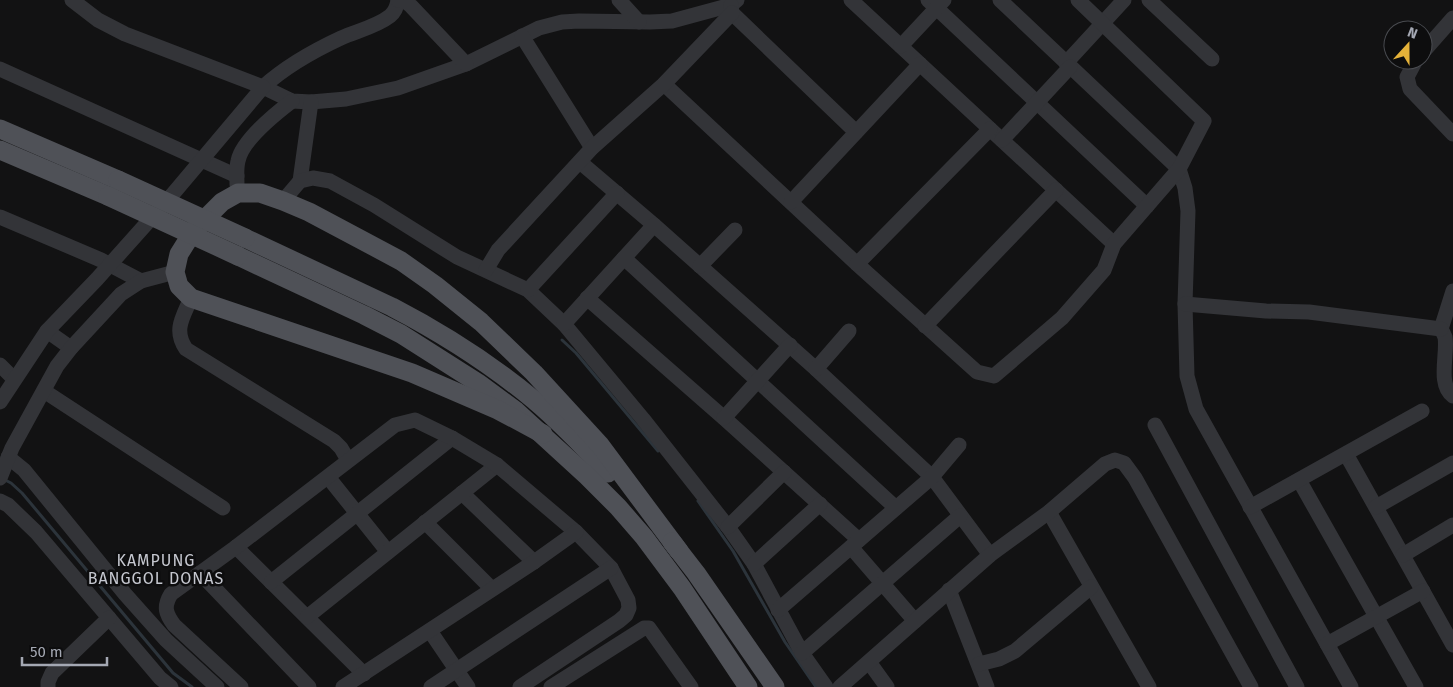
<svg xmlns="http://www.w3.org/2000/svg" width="1453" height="687" font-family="'Fira Sans',sans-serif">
	<rect width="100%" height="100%" fill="#121213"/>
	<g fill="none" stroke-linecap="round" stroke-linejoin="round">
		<!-- stream -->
		<g stroke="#2c343b" stroke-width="3">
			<polyline points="562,340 576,353 658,451"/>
			<polyline points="5,480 11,483 22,493 173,673 192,687"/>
			<polyline points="698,501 733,551 785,642 816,687"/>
		</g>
		<!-- minor -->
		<g stroke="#333438" stroke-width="15">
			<path d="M398 0C397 7 395 12 390 16 376 27 356 31 341 38 313 51 285 67 263 87L292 101 311 102 346 99 398 88 466 64 539 28 562 22 579 21 650 22 672 21 731 5 737 0"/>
			<polyline points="398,0 405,1 411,6 466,64"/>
			<polyline points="619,0 639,22"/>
			<polyline points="851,0 1114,244"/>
			<polyline points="928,0 1147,206"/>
			<polyline points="1000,0 1179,169 1185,188 1188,211 1185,304 1187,376 1196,409 1351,687"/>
			<polyline points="1149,0 1212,59"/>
			<polyline points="731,5 732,13 856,132"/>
			<polyline points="522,36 592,148"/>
			<polyline points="901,46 944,0"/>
			<polyline points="1423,52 1453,18"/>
			<polyline points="1416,60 1407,77 1410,89 1453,134"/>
			<polyline points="1066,63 1124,0"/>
			<polyline points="0,69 237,176"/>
			<polyline points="664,84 857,264 977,372 994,376 1062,318 1104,270 1114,244 1179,169 1204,121 1078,0"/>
			<polyline points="1002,140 1070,67"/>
			<polyline points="580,162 654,225 816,369 932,477 990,555"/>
			<polyline points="300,181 311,102"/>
			<path d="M237 185C237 177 236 169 238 161 242 141 275 114 292 101"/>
			<polyline points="283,201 300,181 313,178 330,181 374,205 457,257 528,290 564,324 643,419 728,527 754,564 802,653 826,687"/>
			<polyline points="791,202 920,64"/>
			<polyline points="0,217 101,260 141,281"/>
			<polyline points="624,258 896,508"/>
			<polyline points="857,264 990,129"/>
			<polyline points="700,266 735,230"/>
			<polyline points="486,270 498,250 592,148 664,84 732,13"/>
			<polyline points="528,290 617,193"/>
			<path d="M1453 291 1441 329C1442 330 1444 335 1445 337 1448 353 1437 385 1453 396"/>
			<path d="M191 298C183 317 173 330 186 349L334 441 341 448 348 460"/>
			<polyline points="587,298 724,418 859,540"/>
			<polyline points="1185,304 1266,311 1309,312 1441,329"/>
			<polyline points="564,324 654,225"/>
			<polyline points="925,326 1056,190"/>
			<polyline points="47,331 71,348"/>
			<polyline points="0,365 14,379"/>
			<polyline points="816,369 849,331"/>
			<polyline points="44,391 223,508"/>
			<polyline points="0,402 47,331 97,279 172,195 263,87 125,34 98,20 72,0"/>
			<polyline points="724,418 790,345"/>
			<polyline points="1155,425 1297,687"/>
			<polyline points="1346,454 1453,645"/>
			<polyline points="8,457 24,470 125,594 166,640 217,687"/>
			<polyline points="328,477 388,552"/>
			<polyline points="0,478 12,448 57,366 71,348 121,294 141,281 175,272"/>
			<polyline points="1299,480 1416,687"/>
			<polyline points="462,493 534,562"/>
			<polyline points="0,501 8,505 36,532 160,678 171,687"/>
			<polyline points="1250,507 1422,411"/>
			<polyline points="1376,507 1453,463"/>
			<polyline points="1049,512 1149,687"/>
			<polyline points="425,522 492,589"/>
			<polyline points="728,527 784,472"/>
			<polyline points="236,547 364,674"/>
			<polyline points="851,547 915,621"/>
			<polyline points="1403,555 1453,525"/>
			<polyline points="754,564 820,504"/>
			<polyline points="200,573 309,687"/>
			<polyline points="271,582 452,438"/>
			<polyline points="949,590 987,687"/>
			<polyline points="778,610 932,477 959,445"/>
			<polyline points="307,617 497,465"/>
			<polyline points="430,631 468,687"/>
			<polyline points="1327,644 1423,591"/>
			<polyline points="802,653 960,516"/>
			<polyline points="869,662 887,687"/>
			<polyline points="979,664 999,659 1015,651 1091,587"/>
			<polyline points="48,687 48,682 52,673 109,618"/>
			<path d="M241 687 174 625C166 614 163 607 171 594L236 547 395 425 415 420 452 438 497 465 576 532 611 568 628 600 629 608 626 615 619 621 520 687"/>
			<polyline points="343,687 534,562 576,532"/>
			<polyline points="431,687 611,568"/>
			<polyline points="551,687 644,628 649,628 691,687"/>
			<polyline points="840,687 990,555 1049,512 1105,464 1115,460 1124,463 1135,478 1251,687"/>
		</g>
		<!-- major -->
		<g stroke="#4f5157" stroke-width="19">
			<polyline points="0,129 118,180"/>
			<polyline points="0,150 108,196"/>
			<path d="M245 238 392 307C440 332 492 365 534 400 560 422 584 447 608 473"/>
			<polyline points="238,256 364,315 401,334 478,383 516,411 587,476 618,507 644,537 682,588 748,687"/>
			<polyline points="543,434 498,410 412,373 191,298 179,286 175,272 179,254 194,230 222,202 238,193 260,193 283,201 309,212 401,261 435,285 481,322 534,373 600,445 679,551"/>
			<polyline points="672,542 696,573 775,687"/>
		</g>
		<!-- major-bridge -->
		<g stroke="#4f5157" stroke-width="19">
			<polyline points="118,180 245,238"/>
			<polyline points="108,196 238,256"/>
		</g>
	</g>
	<g text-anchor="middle" stroke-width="5" stroke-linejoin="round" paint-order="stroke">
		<!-- neighbourhood labels -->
		<g font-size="16" letter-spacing="1" fill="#c5c7cf" stroke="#0d0d0e">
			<text x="156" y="566">KAMPUNG<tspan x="156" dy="18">BANGGOL DONAS</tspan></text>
		</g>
	</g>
	<!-- north arrow -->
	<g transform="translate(1408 45) rotate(21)"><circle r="24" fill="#0d0d0e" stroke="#494b50"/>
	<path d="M0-4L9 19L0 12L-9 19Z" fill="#e5b239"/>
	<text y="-8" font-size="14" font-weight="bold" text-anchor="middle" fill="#a4a8b3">N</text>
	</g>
	<!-- scale -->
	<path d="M22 657v8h85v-8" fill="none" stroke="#a4a8b3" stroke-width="2.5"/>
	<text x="30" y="657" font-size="15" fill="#a4a8b3" stroke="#0d0d0e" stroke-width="4" paint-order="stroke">50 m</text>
</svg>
